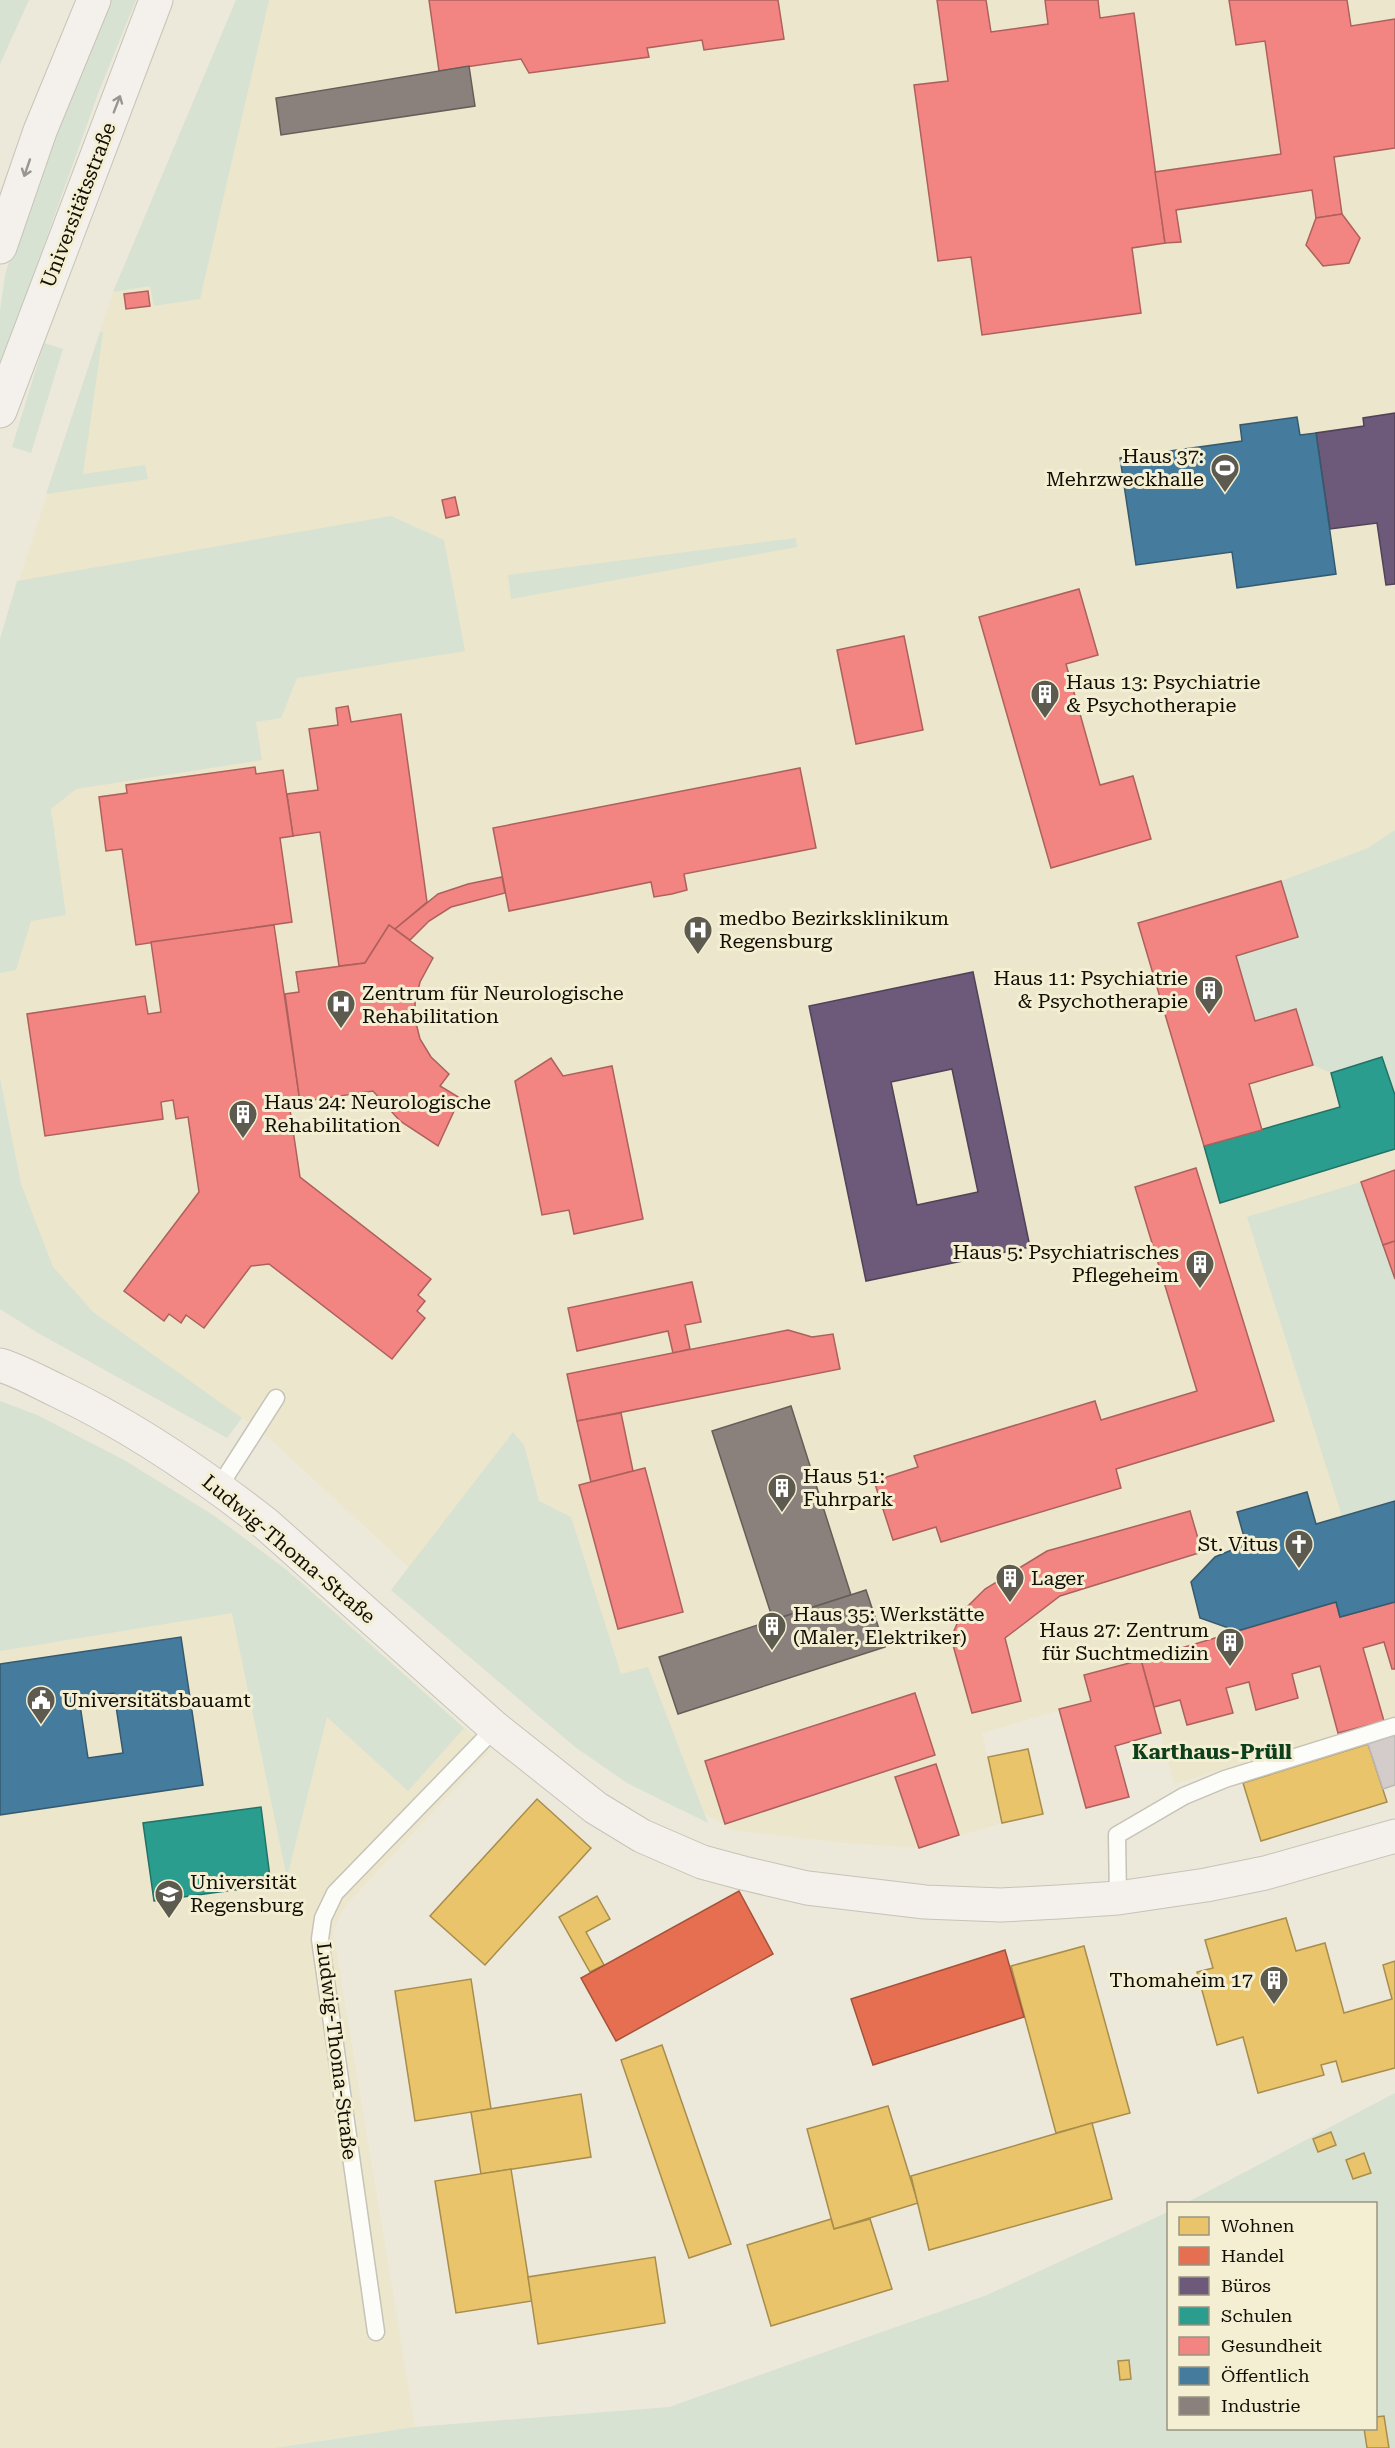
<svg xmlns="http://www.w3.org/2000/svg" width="1395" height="2448" font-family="'Roboto Serif',serif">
	<rect width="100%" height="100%" fill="#ece9da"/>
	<!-- built -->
	<g fill="#ebe6cc">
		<polygon points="236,0 1395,0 1395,1718 1174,1784 1141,1660 1084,1675 1091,1701 982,1733 1002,1823 919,1848 844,1843 732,1830 622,1764 258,1428 0,1274 0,639 113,292"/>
		<polygon points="0,1401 37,1415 124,1460 213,1515 288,1571 490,1751 344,1907 333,1931 415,2427 275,2448 0,2448"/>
	</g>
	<!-- green -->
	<g fill="#d8e2d2">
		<polygon points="0,0 29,0 0,64"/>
		<polygon points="109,0 136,0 99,91 0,368 0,310 5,275 18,233"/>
		<polygon points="236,0 269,0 200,299 154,306 150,286 113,292"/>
		<polygon points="100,332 103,332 83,474 145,465 148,479 46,494"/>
		<polygon points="44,343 63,349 31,453 12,447"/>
		<polygon points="391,516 444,540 465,651 297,678 281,718 256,722 262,760 76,789 51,809 66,915 31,921 16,970 0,973 0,639 17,581"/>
		<polygon points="796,538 797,547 511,599 508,575"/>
		<polygon points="1395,830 1395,1095 1382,1058 1331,1073 1313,1065 1296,1009 1255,1021 1236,956 1298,937 1281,881 1368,848"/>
		<polygon points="0,1078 21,1184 53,1267 93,1312 242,1418 227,1438 38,1333 0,1309"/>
		<polygon points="1361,1182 1395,1279 1395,1501 1342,1516 1247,1217"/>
		<polygon points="0,1401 37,1415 124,1460 213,1515 288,1571 464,1728 408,1791 327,1717 287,1878 232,1613 0,1651"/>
		<polygon points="513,1432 524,1445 539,1501 571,1517 621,1674 648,1667 708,1823 627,1783 575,1747 391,1590"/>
		<polygon points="1395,2093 1395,2448 275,2448 415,2427 669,2407 987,2295 1168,2212 1168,2428 1376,2428 1376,2204 1186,2203"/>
	</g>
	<!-- homes -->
	<g fill="#e9c46a" stroke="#a88d4c" stroke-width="1.5">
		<polygon points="1368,1744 1387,1802 1261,1841 1243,1783"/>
		<polygon points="1028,1749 1043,1814 1002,1823 988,1757"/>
		<polygon points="537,1799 591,1848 485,1965 430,1916"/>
		<polygon points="597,1896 610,1919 586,1932 604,1965 590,1972 559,1917"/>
		<polygon points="1286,1918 1296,1951 1325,1943 1344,2013 1392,1999 1383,1965 1395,1961 1395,2068 1342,2082 1336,2061 1321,2065 1324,2075 1258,2093 1243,2037 1217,2045 1197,1972 1213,1968 1205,1940"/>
		<polygon points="1084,1946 1130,2113 1056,2133 1011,1966"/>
		<polygon points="471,1979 491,2109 415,2121 395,1991"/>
		<polygon points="662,2045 731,2244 689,2258 621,2060"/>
		<polygon points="581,2094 591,2157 481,2174 471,2112"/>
		<polygon points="888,2106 918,2203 834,2229 807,2129"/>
		<polygon points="1092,2123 1112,2199 929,2250 911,2176"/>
		<polygon points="1331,2132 1336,2145 1318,2152 1313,2139"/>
		<polygon points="1364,2153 1371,2173 1353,2179 1346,2160"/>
		<polygon points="511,2169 532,2301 456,2313 435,2181"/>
		<polygon points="831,2219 834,2229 870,2219 892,2289 771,2326 747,2245"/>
		<polygon points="655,2257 665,2323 538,2344 528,2277"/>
		<polygon points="1129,2360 1131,2379 1120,2380 1118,2361"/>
		<polygon points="1384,2416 1389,2448 1367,2448 1364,2428 1376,2428 1376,2417"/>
	</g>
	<!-- shops -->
	<g fill="#e76f51" stroke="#a6523a" stroke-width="1.5">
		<polygon points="739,1891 773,1954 616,2041 581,1978"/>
		<polygon points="1005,1950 1024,2017 873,2065 851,1999"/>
	</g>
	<!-- offices -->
	<g fill="#6d597a" stroke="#514257" stroke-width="1.5" fill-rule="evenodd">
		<polygon points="1395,413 1395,584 1386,585 1377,523 1330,529 1316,433 1364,426 1363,418"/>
		<path d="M973 972 1030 1247 866 1281 809 1006ZM952 1069 978 1192 917 1205 891 1082Z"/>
	</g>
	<!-- schools -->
	<g fill="#2a9d8f" stroke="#227266" stroke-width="1.5">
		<polygon points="1382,1057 1395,1095 1395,1149 1220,1203 1204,1146 1340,1107 1331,1073"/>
		<polygon points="261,1807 271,1885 154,1901 143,1823"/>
	</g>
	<!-- health -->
	<g fill="#f28482" stroke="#ae615c" stroke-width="1.5">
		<polygon points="429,0 778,0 784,39 704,50 702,40 647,48 649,57 529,73 521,59 439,71"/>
		<polygon points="937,0 986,0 991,32 1048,24 1045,0 1098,0 1100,18 1134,13 1165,243 1132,248 1141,313 982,335 971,257 938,261 914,85 948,81"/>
		<polygon points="1229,0 1347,0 1351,26 1395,19 1395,148 1334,157 1342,214 1316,218 1312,190 1176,210 1181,242 1165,243 1155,172 1281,154 1265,41 1236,45"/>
		<polygon points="1342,214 1360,238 1349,263 1323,266 1306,245 1316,218"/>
		<polygon points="148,291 150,306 126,309 124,294"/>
		<polygon points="455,497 459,515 446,518 442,500"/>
		<polygon points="1079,589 1098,655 1066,664 1100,785 1133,776 1151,839 1051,868 979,617"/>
		<polygon points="904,636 923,730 856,744 837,650"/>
		<polygon points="348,706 351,722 401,714 427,902 395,929 389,925 365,963 339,966 320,832 293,836 287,794 318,790 309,729 338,725 336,708"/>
		<polygon points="255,767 256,774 283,770 293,836 280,838 292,922 136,945 122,849 106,851 99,797 127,793 126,785"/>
		<polygon points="800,768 816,848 684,874 687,890 672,894 654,897 651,882 509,911 493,828"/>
		<polygon points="502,877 505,893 451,907 429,921 410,940 395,929 438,894 468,884"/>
		<polygon points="1281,881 1298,937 1236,956 1255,1021 1296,1009 1313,1065 1249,1084 1262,1130 1204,1146 1138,923"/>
		<polygon points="274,925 300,1102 289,1103 300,1177 431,1279 418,1295 425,1301 417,1311 425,1318 392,1359 269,1264 251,1266 204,1328 186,1315 181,1323 169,1314 164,1321 124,1291 199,1192 188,1117 176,1119 173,1100 161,1102 163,1119 45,1136 27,1014 145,996 148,1014 161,1012 151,942"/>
		<polygon points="389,925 433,958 420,982 415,1002 416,1023 420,1039 431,1057 449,1074 440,1086 460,1098 438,1146 400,1121 373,1091 300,1102 285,994 299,992 296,972 365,963"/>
		<polygon points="551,1058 563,1076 612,1066 643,1219 574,1234 569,1210 542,1215 515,1081"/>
		<polygon points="1196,1168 1274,1421 1116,1469 1121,1488 941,1542 936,1527 893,1540 874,1481 918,1467 914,1456 1095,1401 1101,1420 1197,1391 1135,1187"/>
		<polygon points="1395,1170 1395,1241 1383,1245 1361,1182"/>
		<polygon points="1395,1241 1395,1279 1383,1245"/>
		<polygon points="692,1282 701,1322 685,1325 690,1349 673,1353 668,1331 577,1351 568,1308"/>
		<polygon points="788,1330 812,1337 833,1334 840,1369 577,1421 567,1374"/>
		<polygon points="621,1413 633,1471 591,1482 577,1421"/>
		<polygon points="645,1468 683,1612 618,1629 579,1485"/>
		<polygon points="1190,1511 1202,1552 1060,1596 1005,1638 1021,1701 972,1713 951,1638 962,1612 985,1589 1047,1551"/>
		<polygon points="1336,1602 1340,1617 1395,1602 1395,1669 1392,1669 1384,1642 1363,1648 1384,1721 1338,1733 1320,1666 1292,1674 1298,1698 1256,1710 1249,1682 1226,1688 1233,1713 1187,1725 1180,1700 1154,1707 1141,1660"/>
		<polygon points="1141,1660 1161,1733 1115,1746 1129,1797 1086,1808 1059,1709 1091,1701 1084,1675"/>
		<polygon points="915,1693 935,1755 725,1824 705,1761"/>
		<polygon points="936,1764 959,1835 919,1848 895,1777"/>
	</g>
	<!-- public -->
	<g fill="#457b9d" stroke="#355a6f" stroke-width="1.5" fill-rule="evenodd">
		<polygon points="1297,417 1300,435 1316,433 1336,574 1237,588 1232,552 1136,565 1120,458 1242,441 1240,425"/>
		<polygon points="1307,1492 1316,1524 1395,1501 1395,1602 1340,1617 1336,1602 1237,1631 1200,1618 1191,1582 1215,1557 1246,1544 1237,1512"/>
		<path d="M181 1637 203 1785 0 1815V1664ZM114 1693 123 1753 88 1758 79 1698Z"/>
	</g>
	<!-- industry -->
	<g fill="#8a817c" stroke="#655e58" stroke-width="1.5">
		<polygon points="469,66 475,106 281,135 276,98"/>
		<polygon points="791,1406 851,1595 773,1620 712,1431"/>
		<polygon points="866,1590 885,1647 678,1714 659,1657"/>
	</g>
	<!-- building -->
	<polygon fill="#d3ccca" stroke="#bdb8b5" stroke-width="1.5" points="1395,1735 1395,1785 1383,1789 1368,1744"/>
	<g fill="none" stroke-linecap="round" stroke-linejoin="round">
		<!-- lane casing -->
		<g stroke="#c6c3b7" stroke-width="19">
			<g id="lane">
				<polyline points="219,1487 276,1398"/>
				<polyline points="1118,1898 1117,1835 1184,1796 1225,1779 1395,1726"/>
				<polyline points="376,2332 320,1939 323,1918 335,1893 495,1728"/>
			</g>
		</g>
		<!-- secondary casing -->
		<g stroke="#c6c3b7" stroke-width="35">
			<g id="secondary">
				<polyline points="0,247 40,131 94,0"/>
				<polyline points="0,411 156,0"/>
				<path d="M0 1365C20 1371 39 1382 58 1391 134 1427 201 1473 266 1524L495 1728 596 1808 642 1836 702 1862 743 1873 807 1888 925 1902 1001 1905 1058 1902 1118 1898 1206 1885 1265 1873 1395 1836"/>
			</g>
		</g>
		<!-- lane -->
		<use href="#lane" stroke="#fcfcf9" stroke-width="16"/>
		<!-- secondary -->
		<use href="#secondary" stroke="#f4f1ed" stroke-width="33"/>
	</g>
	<!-- one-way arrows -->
	<defs><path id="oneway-shaft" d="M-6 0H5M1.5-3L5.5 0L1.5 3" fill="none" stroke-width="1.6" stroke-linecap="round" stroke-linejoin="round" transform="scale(1.5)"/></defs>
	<g stroke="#999690">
		<use href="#oneway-shaft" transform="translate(117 104) rotate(-69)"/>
		<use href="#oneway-shaft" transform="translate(27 168) rotate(109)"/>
	</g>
	<!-- icons -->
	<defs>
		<g id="stadium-pin" transform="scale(1.5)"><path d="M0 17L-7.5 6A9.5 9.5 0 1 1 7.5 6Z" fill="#5d5b50" stroke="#f4efd2"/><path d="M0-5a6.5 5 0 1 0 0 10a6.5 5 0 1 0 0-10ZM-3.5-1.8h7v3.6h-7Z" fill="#fff"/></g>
		<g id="building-pin" transform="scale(1.5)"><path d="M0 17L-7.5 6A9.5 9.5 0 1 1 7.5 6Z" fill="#5d5b50" stroke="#f4efd2"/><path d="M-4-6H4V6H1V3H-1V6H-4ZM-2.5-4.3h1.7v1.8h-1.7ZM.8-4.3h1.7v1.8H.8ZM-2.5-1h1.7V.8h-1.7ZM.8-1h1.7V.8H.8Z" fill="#fff"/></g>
		<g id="hospital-pin" transform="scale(1.5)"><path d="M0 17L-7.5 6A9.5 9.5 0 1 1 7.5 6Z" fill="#5d5b50" stroke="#f4efd2"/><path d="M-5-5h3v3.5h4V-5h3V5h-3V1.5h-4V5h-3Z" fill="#fff"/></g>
		<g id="church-pin" transform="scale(1.5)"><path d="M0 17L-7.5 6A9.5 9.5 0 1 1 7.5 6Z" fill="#5d5b50" stroke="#f4efd2"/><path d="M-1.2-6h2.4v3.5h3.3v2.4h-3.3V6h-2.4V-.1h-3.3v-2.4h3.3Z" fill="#fff"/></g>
		<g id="civic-pin" transform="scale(1.5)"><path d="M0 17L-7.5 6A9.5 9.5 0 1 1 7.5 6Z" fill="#5d5b50" stroke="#f4efd2"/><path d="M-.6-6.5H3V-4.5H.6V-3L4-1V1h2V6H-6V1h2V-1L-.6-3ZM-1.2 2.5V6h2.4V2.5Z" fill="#fff"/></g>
		<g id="university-pin" transform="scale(1.5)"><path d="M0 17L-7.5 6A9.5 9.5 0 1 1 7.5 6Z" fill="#5d5b50" stroke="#f4efd2"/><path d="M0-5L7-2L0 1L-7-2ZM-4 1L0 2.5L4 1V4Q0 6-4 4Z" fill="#fff"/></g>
	</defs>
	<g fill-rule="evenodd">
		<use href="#stadium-pin" x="1225" y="468"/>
		<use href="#building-pin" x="1045" y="694"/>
		<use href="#hospital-pin" x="698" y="930"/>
		<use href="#building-pin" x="1209" y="990"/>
		<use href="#hospital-pin" x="341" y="1004"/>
		<use href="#building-pin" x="243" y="1114"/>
		<use href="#building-pin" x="1200" y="1264"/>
		<use href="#building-pin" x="782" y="1488"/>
		<use href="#church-pin" x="1299" y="1544"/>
		<use href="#building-pin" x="1010" y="1578"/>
		<use href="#building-pin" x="772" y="1626"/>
		<use href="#building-pin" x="1230" y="1642"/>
		<use href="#civic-pin" x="41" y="1700"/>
		<use href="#university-pin" x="169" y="1894"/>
		<use href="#building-pin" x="1274" y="1980"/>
	</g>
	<g text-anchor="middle" stroke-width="6" stroke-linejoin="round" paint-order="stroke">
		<!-- street labels -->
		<g font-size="20" fill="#100e05" stroke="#f4efd2">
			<text transform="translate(78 205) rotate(-69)" y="7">Universitätsstraße</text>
			<text transform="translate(289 1549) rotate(40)" y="7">Ludwig-Thoma-Straße</text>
			<text transform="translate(337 2051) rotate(83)" y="7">Ludwig-Thoma-Straße</text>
		</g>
		<!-- poi labels -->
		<g font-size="20" fill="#100e05" stroke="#f4efd2" text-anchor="start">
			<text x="1204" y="463" text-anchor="end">Haus 37:<tspan x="1204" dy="23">Mehrzweckhalle</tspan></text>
			<text x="1066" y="689">Haus 13: Psychiatrie<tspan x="1066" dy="23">&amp; Psychotherapie</tspan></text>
			<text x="719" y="925">medbo Bezirksklinikum<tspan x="719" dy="23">Regensburg</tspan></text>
			<text x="1188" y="985" text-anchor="end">Haus 11: Psychiatrie<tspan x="1188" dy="23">&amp; Psychotherapie</tspan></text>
			<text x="362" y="1000">Zentrum für Neurologische<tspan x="362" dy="23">Rehabilitation</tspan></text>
			<text x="264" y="1109">Haus 24: Neurologische<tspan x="264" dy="23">Rehabilitation</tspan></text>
			<text x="1179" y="1259" text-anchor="end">Haus 5: Psychiatrisches<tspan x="1179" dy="23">Pflegeheim</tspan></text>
			<text x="803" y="1483">Haus 51:<tspan x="803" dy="23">Fuhrpark</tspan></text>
			<text x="1278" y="1551" text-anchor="end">St. Vitus</text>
			<text x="1031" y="1585">Lager</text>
			<text x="793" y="1621">Haus 35: Werkstätte<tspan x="793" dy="23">(Maler, Elektriker)</tspan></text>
			<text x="1209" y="1637" text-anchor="end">Haus 27: Zentrum<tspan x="1209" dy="23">für Suchtmedizin</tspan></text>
			<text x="62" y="1707">Universitätsbauamt</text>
			<text x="190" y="1889">Universität<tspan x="190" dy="23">Regensburg</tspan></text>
			<text x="1253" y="1987" text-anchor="end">Thomaheim 17</text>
		</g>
		<!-- neighbourhood labels -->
		<g font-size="21" font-weight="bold" fill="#0e3f1c" stroke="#f4efd2">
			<text x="1212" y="1759">Karthaus-Prüll</text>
		</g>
	</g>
	<!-- legend -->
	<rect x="1167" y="2202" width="210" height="228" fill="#f4efd2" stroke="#999580" stroke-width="1.5"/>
	<rect x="1179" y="2217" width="30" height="18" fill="#e9c46a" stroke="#999580" stroke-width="1.5"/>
	<text x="1221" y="2232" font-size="18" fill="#100e05">Wohnen</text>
	<rect x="1179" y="2247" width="30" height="18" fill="#e76f51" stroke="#999580" stroke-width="1.5"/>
	<text x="1221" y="2262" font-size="18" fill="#100e05">Handel</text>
	<rect x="1179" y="2277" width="30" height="18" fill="#6d597a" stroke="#999580" stroke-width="1.5"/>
	<text x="1221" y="2292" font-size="18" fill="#100e05">Büros</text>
	<rect x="1179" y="2307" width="30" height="18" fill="#2a9d8f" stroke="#999580" stroke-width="1.5"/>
	<text x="1221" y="2322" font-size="18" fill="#100e05">Schulen</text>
	<rect x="1179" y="2337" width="30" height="18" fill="#f28482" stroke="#999580" stroke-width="1.5"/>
	<text x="1221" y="2352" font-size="18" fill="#100e05">Gesundheit</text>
	<rect x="1179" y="2367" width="30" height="18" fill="#457b9d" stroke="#999580" stroke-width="1.5"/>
	<text x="1221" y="2382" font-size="18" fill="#100e05">Öffentlich</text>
	<rect x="1179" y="2397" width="30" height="18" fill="#8a817c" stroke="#999580" stroke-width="1.5"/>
	<text x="1221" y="2412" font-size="18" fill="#100e05">Industrie</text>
</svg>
